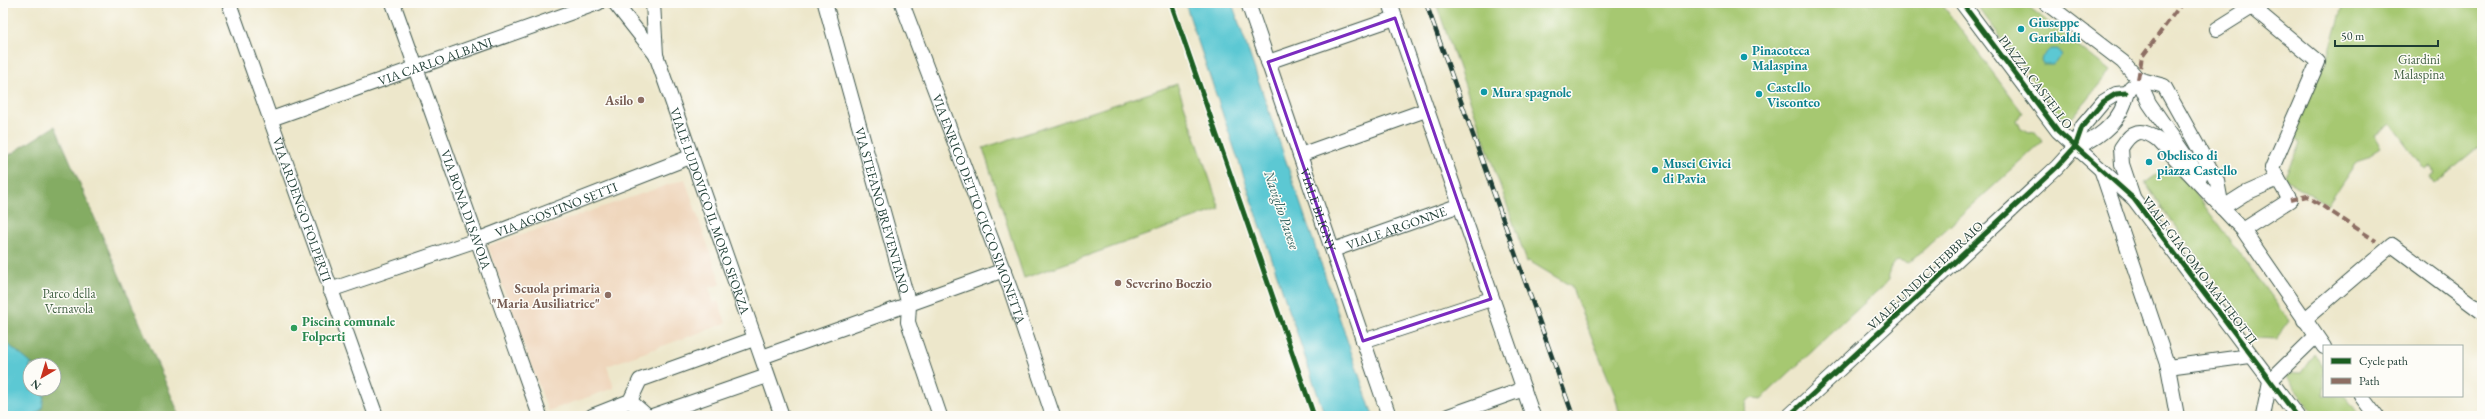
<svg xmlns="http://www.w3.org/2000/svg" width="2485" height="419" font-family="'EB Garamond',serif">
	<rect width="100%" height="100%" fill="#fdfcf7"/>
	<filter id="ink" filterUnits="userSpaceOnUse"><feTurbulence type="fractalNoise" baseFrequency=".025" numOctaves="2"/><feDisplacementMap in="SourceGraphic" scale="8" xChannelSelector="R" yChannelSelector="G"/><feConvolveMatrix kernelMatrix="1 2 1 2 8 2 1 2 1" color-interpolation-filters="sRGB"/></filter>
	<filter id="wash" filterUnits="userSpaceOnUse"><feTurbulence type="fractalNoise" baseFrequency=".012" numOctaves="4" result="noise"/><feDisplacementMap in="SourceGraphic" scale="16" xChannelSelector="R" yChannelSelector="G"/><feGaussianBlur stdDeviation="0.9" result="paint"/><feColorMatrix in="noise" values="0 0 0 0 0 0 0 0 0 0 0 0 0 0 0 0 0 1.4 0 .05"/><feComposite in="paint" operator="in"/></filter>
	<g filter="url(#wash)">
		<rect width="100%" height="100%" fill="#ede7cb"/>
		<!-- built -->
		<polygon fill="#efd6bc" points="685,179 721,284 709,288 714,303 718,301 726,323 607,366 614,388 548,411 488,246"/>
		<!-- green -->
		<g fill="#a6c871" stroke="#628252">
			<path d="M1436 3H1941L2022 112 2017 120 2021 129 2028 133 2035 132 2043 141 1909 263 1898 260C1890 265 1888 271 1889 280L1761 399 1753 398 1747 401 1744 416H1620L1615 395 1571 286 1529 261 1527 262Z"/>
			<polygon points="1975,3 2024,3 2110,71 2072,118 2069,116 2064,121"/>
			<polygon points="2343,3 2482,3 2482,144 2434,183 2429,176 2434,173 2429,166 2424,169 2390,123 2374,136 2381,147 2355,164 2327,205 2284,178 2300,144 2291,133 2322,67 2325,65"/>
			<polygon points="1177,84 1220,209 1024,278 983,148"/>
			<polygon points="2173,163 2289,321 2276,339 2256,338 2145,183"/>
			<polygon points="2314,354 2324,368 2324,396 2345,396 2360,416 2316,416 2283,372 2301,373"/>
		</g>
		<!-- forest -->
		<path fill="#84ac63" stroke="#52744c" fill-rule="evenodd" d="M55 126 180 416H3V159ZM30 365H54V389H30Z"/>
		<!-- water -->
		<g fill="#5cc8d3" stroke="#3e8284">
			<polygon points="1185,3 1232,3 1373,416 1325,416"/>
			<polygon points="2050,49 2057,49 2062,56 2053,65 2043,65 2041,61 2042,57"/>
			<polygon points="3,340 33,365 30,365 30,389 45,389 42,409 32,416 3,416"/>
		</g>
	</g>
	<g filter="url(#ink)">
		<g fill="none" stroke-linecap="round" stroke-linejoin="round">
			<!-- minor casing -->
			<g stroke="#3e564b" stroke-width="16">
				<g id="minor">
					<path id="s1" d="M229 3 376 416"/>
					<path id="s2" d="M393 3 540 416"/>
					<polyline points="615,3 656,55"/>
					<path id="s3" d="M653 3 656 55 782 416"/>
					<path id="s4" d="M825 3 909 305 908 322 940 416"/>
					<path id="s5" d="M902 3 1011 291 1053 416"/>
					<path id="s6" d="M1248 3 1389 416"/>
					<polyline points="1390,3 1533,416"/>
					<polyline points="1962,3 2058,131 2134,199 2297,416"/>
					<polyline points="2046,3 2123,62 2138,79 2149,103 2200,177"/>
					<polyline points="2217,29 2252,7 2318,62 2272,168 2278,179"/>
					<polyline points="1268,62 1395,18"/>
					<polyline points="2138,79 2164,86 2217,181 2222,208"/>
					<path id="s7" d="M271 119 598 3"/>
					<path d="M2075 147C2095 141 2117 124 2124 104 2127 96 2126 93 2131 87"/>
					<polyline points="1300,155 1426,110"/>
					<polyline points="2102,172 2168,367 2177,416"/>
					<path d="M2133 197 2122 164 2121 148C2132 130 2141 127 2158 140L2243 230 2324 347"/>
					<polyline points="2222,208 2244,194 2278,179 2290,200 2243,230"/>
					<path id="s8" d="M1333 250 1460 205"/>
					<path id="s9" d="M330 290 477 240 690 157"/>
					<polyline points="2304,320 2392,245 2482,312"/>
					<polyline points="1363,341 1491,299"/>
					<polyline points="762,357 1004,270"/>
					<polyline points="2168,367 2250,356"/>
					<polyline points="2361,396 2376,416"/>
					<polyline points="630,401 647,416"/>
					<polyline points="592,416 630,401 640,380 754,339"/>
					<polyline points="652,416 767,376"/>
					<polyline points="1448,416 1524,389"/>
					<polyline points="1789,416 2057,167 2075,147 2082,127 2103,102 2116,94 2126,93"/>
					<polyline points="2263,416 2270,381 2316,336"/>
				</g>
			</g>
			<!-- minor -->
			<use href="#minor" stroke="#fff" stroke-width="14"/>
			<!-- rail casing -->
			<g stroke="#1f3d34" stroke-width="4.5">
				<polyline id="rail" points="1426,3 1573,416"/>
			</g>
			<!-- rail -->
			<use href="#rail" stroke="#fdfcf7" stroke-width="3" stroke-dasharray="9" stroke-linecap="butt"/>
			<!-- quiet -->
			<g stroke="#8d6e63" stroke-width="4" stroke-dasharray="8 4" stroke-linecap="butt">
				<polyline points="2138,79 2142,57 2182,3"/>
				<polyline points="2290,200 2307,196 2376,241"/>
			</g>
			<!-- cycleway casing -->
			<g stroke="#fdfcf7" stroke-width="8">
				<g id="cycleway">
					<polyline points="1171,3 1314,416"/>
					<polyline points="1962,3 2058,131 2134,199 2297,416"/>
					<polyline points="1789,416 2057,167 2075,147 2082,127 2103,102 2116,94 2126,93"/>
				</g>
			</g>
			<!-- cycleway -->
			<use href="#cycleway" stroke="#1b5e20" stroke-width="5"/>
		</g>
	</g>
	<!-- marked area -->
	<path fill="none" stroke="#7b2cbf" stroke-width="3" stroke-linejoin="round" d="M1395 18 1491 299 1363 341 1268 62Z"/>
	<!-- markers -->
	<g fill="#0f9aa8" stroke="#fdfcf7" stroke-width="1.5">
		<circle cx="2021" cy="29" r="4"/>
		<circle cx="1744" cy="57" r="4"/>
		<circle cx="1484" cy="92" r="4"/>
		<circle cx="1759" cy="94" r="4"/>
		<circle cx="2149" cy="162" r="4"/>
		<circle cx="1655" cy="170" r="4"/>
	</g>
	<g fill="#8d6e63" stroke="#fdfcf7" stroke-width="1.5">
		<circle cx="641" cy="100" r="4"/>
		<circle cx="1118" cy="283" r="4"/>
		<circle cx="608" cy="295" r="4"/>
	</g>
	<circle fill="#2e9e5b" stroke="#fdfcf7" stroke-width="1.5" cx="294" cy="328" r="4"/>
	<g text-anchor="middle" stroke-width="3" stroke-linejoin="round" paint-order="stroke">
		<!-- culture labels -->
		<g font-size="13" font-weight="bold" fill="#0d838f" stroke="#fdfcf7" text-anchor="start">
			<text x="2029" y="27">Giuseppe<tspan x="2029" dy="15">Garibaldi</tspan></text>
			<text x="1752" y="55">Pinacoteca<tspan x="1752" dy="15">Malaspina</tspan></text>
			<text x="1767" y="92">Castello<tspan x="1767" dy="15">Visconteo</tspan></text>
			<text x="1492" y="97">Mura spagnole</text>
			<text x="2157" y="160">Obelisco di<tspan x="2157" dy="15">piazza Castello</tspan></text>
			<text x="1663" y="168">Musei Civici<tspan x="1663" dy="15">di Pavia</tspan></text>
		</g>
		<!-- park labels -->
		<g font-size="13" fill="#416043" stroke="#fdfcf7">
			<text x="2419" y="64">Giardini<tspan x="2419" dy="15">Malaspina</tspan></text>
			<text x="69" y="298">Parco della<tspan x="69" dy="15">Vernavola</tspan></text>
		</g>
		<!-- street labels -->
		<g font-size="13" fill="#1f3d34" stroke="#fdfcf7">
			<text dy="5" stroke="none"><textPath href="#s7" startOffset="174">VIA CARLO ALBANI</textPath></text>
			<text transform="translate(2036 82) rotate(53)" y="5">PIAZZA CASTELLO</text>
			<text dy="5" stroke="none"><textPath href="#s1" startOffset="219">VIA ARDENGO FOLPERTI</textPath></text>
			<text dy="5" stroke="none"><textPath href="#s9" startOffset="240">VIA AGOSTINO SETTI</textPath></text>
			<text dy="5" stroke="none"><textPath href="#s5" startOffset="220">VIA ENRICO DETTO CICCO SIMONETTA</textPath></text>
			<text dy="5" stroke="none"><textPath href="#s6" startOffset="218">VIALE BLIGNY</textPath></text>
			<text dy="5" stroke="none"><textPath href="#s2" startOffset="219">VIA BONA DI SAVOIA</textPath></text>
			<text dy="5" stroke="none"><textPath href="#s4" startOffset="215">VIA STEFANO BREVENTANO</textPath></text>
			<text dy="5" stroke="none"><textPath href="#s3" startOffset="217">VIALE LUDOVICO IL MORO SFORZA</textPath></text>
			<text dy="5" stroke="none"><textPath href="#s8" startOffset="67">VIALE ARGONNE</textPath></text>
			<text transform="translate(2200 270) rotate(53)" y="5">VIALE GIACOMO MATTEOTTI</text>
			<text transform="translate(1925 275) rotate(-43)" y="5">VIALE UNDICI FEBBRAIO</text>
		</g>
		<!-- education labels -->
		<g font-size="13" font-weight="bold" fill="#785e54" stroke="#fdfcf7" text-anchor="end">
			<text x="633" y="105">Asilo</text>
			<text x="1126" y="288" text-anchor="start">Severino Boezio</text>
			<text x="600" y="293">Scuola primaria<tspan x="600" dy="15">"Maria Ausiliatrice"</tspan></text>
		</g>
		<!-- leisure labels -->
		<g font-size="13" font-weight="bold" fill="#27864d" stroke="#fdfcf7" text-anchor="start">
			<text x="302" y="326">Piscina comunale<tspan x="302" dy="15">Folperti</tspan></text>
		</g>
		<!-- water labels -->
		<g font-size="14" font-style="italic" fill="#2e605c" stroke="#fdfcf7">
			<text transform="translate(1282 210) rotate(71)" y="5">Naviglio Pavese</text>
		</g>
	</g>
	<!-- margin -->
	<rect width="2485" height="419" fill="none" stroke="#fdfcf7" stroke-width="16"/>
	<!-- legend -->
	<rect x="2323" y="345" width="140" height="52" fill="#fdfcf7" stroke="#a4b0a9"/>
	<rect x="2331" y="358" width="20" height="6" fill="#1b5e20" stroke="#a4b0a9"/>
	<text x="2359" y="365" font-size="12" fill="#1f3d34">Cycle path</text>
	<rect x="2331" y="378" width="20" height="6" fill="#8d6e63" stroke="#a4b0a9"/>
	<text x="2359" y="385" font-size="12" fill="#1f3d34">Path</text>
	<!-- north arrow -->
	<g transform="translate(42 377) rotate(218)"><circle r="19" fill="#fdfcf7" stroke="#a4b0a9"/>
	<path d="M0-3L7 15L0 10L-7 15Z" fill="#c8321e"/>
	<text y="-6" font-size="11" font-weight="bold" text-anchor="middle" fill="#1f3d34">N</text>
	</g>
	<!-- scale -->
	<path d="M2335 40v6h103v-6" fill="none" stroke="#1f3d34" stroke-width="2"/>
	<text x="2341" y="40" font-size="12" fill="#1f3d34" stroke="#fdfcf7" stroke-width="3" paint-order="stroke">50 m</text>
</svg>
